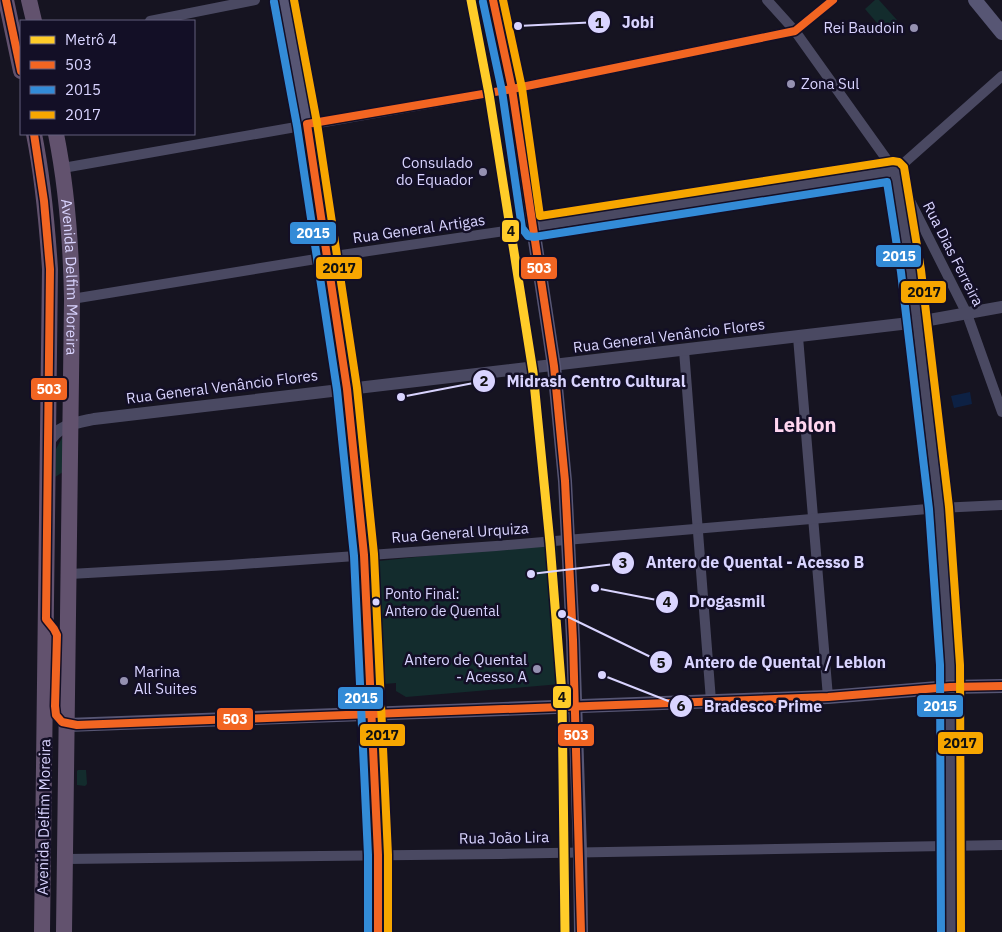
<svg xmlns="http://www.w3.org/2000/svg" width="1002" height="932" font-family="'IBM Plex Sans',sans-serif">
	<rect width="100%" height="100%" fill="#161421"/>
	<!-- green -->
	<g fill="#132c2d">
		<polygon points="875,0 879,0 897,20 884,31 865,9"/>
		<polygon points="63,436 63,472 55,477 56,449"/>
		<polygon points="557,542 561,684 406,697 396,691 396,683 384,684 379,561"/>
		<polygon points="78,770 86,770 87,784 85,786 77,785 77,771"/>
	</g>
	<!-- water -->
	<polygon fill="#0d2144" points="970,392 972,404 954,408 951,396"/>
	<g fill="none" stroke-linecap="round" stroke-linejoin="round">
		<!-- minor -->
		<g stroke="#4a4962" stroke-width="10">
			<polyline points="767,0 795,31 895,171 967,314 1002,412"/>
			<polyline points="150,21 255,0"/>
			<polyline points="63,168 512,89 795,31 833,0"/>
			<polyline points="895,171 911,271 939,508 950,665 951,781 951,932"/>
			<polyline points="72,299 328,257 532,227 895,171 1002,76"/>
			<polyline points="798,337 828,697"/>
			<polyline points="684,350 711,701"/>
			<polyline points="70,574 229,565 496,546 939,508 1002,505"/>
			<polyline points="66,859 501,854 1002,845"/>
		</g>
		<!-- tertiary -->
		<path stroke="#4a4962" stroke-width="12" d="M49 442C58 425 76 423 94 419L918 322 1002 307"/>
		<!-- secondary -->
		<g stroke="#575674" stroke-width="14">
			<polyline points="284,0 307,124 347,389 364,555 378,855 378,932"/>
			<polyline points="493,0 512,89 554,366 565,481 573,640 580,852 581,932"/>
			<polyline points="975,0 1002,33"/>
			<polyline points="67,725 828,697 950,687 1002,686"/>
		</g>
		<!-- trunk -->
		<g stroke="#62526e" stroke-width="16">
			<polyline points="6,0 21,71"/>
			<polyline points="29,0 34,21"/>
			<path d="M34 134C43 179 47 223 50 269L42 932"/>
			<path id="s1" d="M56 134C67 189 71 243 72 299L64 932"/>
		</g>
		<!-- bus-1 casing -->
		<g stroke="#130f26" stroke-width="11">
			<g id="bus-1">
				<polyline points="6,0 21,71"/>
				<polyline points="493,0 512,89 554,366 565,481 573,640 581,932"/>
				<polyline points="34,134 44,201 50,269 46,619 54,629 57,635 55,706 56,715 62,722 77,725 828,697 950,687 1002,686"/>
				<polyline points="378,932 378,855 364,555 347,389 307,124 512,89 795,31 833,0"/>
			</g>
		</g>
		<!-- bus-2 casing -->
		<g stroke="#130f26" stroke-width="11">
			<g id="bus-2">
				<polyline points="274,2 297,126 337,390 354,556 368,855 368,932"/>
				<polyline points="483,2 502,91 522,228 528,236 534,237 887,182 901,272 929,509 940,665 941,932"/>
			</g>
		</g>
		<!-- bus-3 casing -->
		<g stroke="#130f26" stroke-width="11">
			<g id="bus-3">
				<polyline points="294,0 317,123 357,388 374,554 388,855 388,932"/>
				<polyline points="503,0 522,88 540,216 893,161 899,162 904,167 921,270 949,507 960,665 961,932"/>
			</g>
		</g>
		<!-- bus-1 -->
		<use href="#bus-1" stroke="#f26522" stroke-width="8"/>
		<!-- bus-2 -->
		<use href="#bus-2" stroke="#338bd7" stroke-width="8"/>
		<!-- bus-3 -->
		<use href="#bus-3" stroke="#f7a600" stroke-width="8"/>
		<!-- metro-1 casing -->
		<g stroke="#130f26" stroke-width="12">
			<polyline id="metro-1" points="471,0 489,94 533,372 550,543 562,694 565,932"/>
		</g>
		<!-- metro-1 -->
		<use href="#metro-1" stroke="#ffcc29" stroke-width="9"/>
	</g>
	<!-- markers -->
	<g fill="#9591b1" stroke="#130f26" stroke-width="2">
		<circle cx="914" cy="28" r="5"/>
		<circle cx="791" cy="84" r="5"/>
		<circle cx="483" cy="172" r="5"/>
		<circle cx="537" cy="669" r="5"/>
		<circle cx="124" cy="681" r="5"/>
	</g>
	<circle fill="#d9d4ff" stroke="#130f26" stroke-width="2" cx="376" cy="602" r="4.5"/>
	<g text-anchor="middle" stroke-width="5" stroke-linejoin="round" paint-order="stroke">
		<!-- bus labels -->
		<g font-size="14" fill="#d9d4ff" stroke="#130f26" text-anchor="start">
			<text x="385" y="599">Ponto Final:<tspan x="385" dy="17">Antero de Quental</tspan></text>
		</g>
		<!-- poi labels -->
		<g font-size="15" fill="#d9d4ff" stroke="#130f26" text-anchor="end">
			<text x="904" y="33">Rei Baudoin</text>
			<text x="801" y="89" text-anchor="start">Zona Sul</text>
			<text x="473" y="168">Consulado<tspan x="473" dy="17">do Equador</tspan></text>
			<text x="527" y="665">Antero de Quental<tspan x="527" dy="17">- Acesso A</tspan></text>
			<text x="134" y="677" text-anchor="start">Marina<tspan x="134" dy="17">All Suites</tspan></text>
		</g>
		<!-- street labels -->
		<g font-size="15" fill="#d9d4ff" stroke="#130f26">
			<text transform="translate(419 229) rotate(-8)" y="5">Rua General Artigas</text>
			<text transform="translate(953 254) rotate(63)" y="5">Rua Dias Ferreira</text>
			<text dy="5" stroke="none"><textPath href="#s1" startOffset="144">Avenida Delfim Moreira</textPath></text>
			<text transform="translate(669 336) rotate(-7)" y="5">Rua General Venâncio Flores</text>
			<text transform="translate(222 387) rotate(-7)" y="5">Rua General Venâncio Flores</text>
			<text transform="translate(460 533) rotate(-4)" y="5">Rua General Urquiza</text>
			<text transform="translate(44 817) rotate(-89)" y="5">Avenida Delfim Moreira</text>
			<text transform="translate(504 838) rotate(-1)" y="5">Rua João Lira</text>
		</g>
		<!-- district labels -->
		<g font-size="20" font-weight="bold" fill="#ffd6f0" stroke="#130f26">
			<text x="805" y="432">Leblon</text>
		</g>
	</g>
	<!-- callouts -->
	<path fill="none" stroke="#d9d4ff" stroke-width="2" d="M518 26L599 22M401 397L484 381M531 574L623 563M595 588L667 602M562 614L661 662M602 675L681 706"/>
	<g fill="#d9d4ff" stroke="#130f26" stroke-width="2">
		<circle cx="518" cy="26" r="5"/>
		<circle cx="401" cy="397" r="5"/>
		<circle cx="531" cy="574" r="5"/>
		<circle cx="595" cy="588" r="5"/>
		<circle cx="562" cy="614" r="5"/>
		<circle cx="602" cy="675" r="5"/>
		<circle cx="599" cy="22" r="12"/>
		<circle cx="484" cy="381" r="12"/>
		<circle cx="623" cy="563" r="12"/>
		<circle cx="667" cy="602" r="12"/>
		<circle cx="661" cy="662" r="12"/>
		<circle cx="681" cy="706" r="12"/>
	</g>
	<g font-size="15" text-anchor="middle" font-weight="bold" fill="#111">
		<text x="599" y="28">1</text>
		<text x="484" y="386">2</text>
		<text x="623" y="568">3</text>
		<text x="667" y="607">4</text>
		<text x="661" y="668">5</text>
		<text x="681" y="711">6</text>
	</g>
	<g font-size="16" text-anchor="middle" font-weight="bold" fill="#d9d4ff" stroke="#130f26" stroke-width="5" stroke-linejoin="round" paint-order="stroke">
		<text x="638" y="28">Jobi</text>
		<text x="596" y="387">Midrash Centro Cultural</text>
		<text x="755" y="568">Antero de Quental - Acesso B</text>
		<text x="727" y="607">Drogasmil</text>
		<text x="785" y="668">Antero de Quental / Leblon</text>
		<text x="763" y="712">Bradesco Prime</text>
	</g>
	<g stroke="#130f26" stroke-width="2">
		<rect x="501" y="219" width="19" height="24" rx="5" fill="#ffcc29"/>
		<rect x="289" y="221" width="48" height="24" rx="5" fill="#338bd7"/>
		<rect x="875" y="244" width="47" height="24" rx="5" fill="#338bd7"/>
		<rect x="520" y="256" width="38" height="24" rx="5" fill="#f26522"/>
		<rect x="315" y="256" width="48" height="24" rx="5" fill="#f7a600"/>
		<rect x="900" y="280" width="47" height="24" rx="5" fill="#f7a600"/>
		<rect x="30" y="377" width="38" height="24" rx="5" fill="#f26522"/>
		<rect x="552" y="685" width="20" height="24" rx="5" fill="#ffcc29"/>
		<rect x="337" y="686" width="47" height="24" rx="5" fill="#338bd7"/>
		<rect x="916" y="694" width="48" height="24" rx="5" fill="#338bd7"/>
		<rect x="216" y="707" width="38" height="24" rx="5" fill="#f26522"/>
		<rect x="359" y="723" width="47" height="24" rx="5" fill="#f7a600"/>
		<rect x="557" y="723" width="38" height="24" rx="5" fill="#f26522"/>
		<rect x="937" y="731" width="47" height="24" rx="5" fill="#f7a600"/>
	</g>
	<g font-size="14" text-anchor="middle" font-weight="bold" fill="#fff">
		<text x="313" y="238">2015</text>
		<text x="899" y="261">2015</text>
		<text x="539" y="273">503</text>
		<text x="49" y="394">503</text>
		<text x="361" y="703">2015</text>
		<text x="940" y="711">2015</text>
		<text x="235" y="724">503</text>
		<text x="576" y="740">503</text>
	</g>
	<g font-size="14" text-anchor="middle" font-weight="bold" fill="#111">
		<text x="511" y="236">4</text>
		<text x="339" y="273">2017</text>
		<text x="924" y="297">2017</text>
		<text x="562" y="702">4</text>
		<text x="382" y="740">2017</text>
		<text x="960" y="748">2017</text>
	</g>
	<!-- legend -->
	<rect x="20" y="20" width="175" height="115" fill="#130f26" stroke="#625e7d"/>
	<rect x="30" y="36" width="25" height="8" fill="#ffcc29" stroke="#625e7d"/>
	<text x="65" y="45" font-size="15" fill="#d9d4ff">Metrô 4</text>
	<rect x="30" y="61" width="25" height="8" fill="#f26522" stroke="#625e7d"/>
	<text x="65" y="70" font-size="15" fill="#d9d4ff">503</text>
	<rect x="30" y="86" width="25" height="8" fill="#338bd7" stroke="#625e7d"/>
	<text x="65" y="95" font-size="15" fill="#d9d4ff">2015</text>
	<rect x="30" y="111" width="25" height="8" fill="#f7a600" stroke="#625e7d"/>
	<text x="65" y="120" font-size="15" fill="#d9d4ff">2017</text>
</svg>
